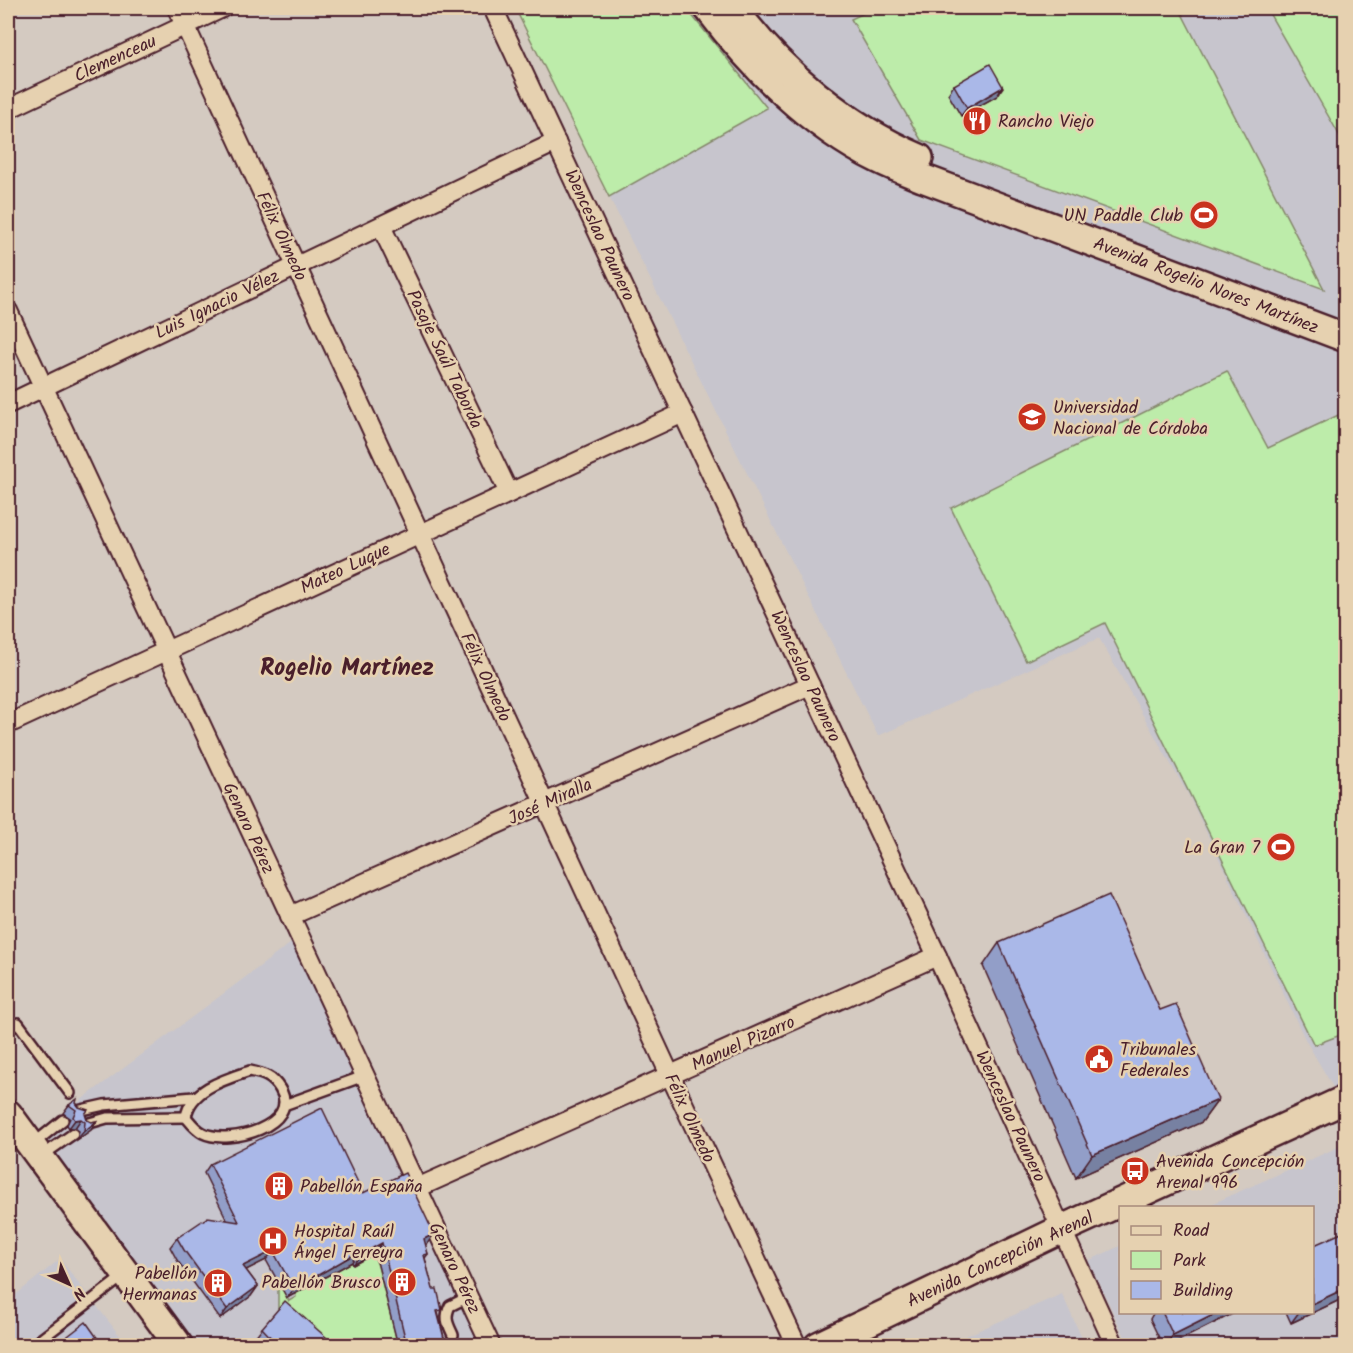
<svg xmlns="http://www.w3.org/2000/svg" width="1353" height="1353" font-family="Kalam,sans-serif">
	<rect width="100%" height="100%" fill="#d4cac1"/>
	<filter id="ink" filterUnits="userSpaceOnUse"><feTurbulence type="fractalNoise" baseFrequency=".0167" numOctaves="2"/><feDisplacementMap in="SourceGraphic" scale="12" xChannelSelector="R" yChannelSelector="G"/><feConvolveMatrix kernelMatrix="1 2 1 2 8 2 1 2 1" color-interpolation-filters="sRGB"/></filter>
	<g filter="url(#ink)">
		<!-- built -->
		<g fill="#c7c5cd">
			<polygon points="515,8 1345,8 1345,1094 1339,1097 1306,1041 1189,796 1099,638 878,736"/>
			<polygon points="295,940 484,1345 187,1345 33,1136"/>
			<polygon points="1345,1144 1345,1345 1129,1345 1088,1261 1120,1246 1120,1312 1312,1312 1312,1208 1205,1207"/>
			<polygon points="60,1259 127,1345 8,1346 8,1301"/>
			<polygon points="1062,1294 1085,1345 945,1345"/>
		</g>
		<!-- green -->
		<g fill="#bdecaa" stroke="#84866a" stroke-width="1.5">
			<polygon points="515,8 686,8 767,108 609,197"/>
			<polygon points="875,8 1179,8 1324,289 921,140 851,19"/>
			<polygon points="1274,8 1345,8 1345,145 1268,11"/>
			<polygon points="1227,371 1268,448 1345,412 1346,1033 1314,1045 1105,623 1026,661 951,508"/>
			<polygon points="373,1253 378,1266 398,1345 318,1345 278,1311 278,1281 289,1301 296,1297 295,1294 352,1262 353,1265"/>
		</g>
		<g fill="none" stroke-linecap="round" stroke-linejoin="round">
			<!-- service casing -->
			<g stroke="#4a1f2b" stroke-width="14">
				<g id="service">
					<polyline points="8,1030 18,1023 70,1093"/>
					<path d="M250 1071C264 1074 272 1076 280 1089 302 1125 229 1146 203 1133 195 1129 191 1123 186 1117 190 1089 226 1079 250 1071Z"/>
					<polyline points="284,1105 364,1076"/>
					<polyline points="77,1111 104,1105 194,1097"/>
					<polyline points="86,1124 107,1118 186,1117"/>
					<polyline points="32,1145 63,1120"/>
					<polyline points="43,1155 73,1134"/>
					<path d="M453 1335C448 1324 444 1318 450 1306L468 1297"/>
					<polyline points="32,1346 117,1281"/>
					<polyline points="234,1346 252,1343 254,1346"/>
				</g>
			</g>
			<!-- minor casing -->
			<g stroke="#4a1f2b" stroke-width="22">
				<g id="minor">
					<polyline points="177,8 670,1075 797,1346"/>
					<polyline points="493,8 937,956 1115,1346"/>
					<polyline points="8,109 222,8"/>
					<polyline points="381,226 509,493"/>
					<polyline points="8,311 491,1346"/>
					<polyline points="8,404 556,142"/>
					<polyline points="8,724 683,413"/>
					<polyline points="290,916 810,685"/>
					<polyline points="417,1188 937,956"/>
				</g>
			</g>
			<!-- secondary casing -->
			<g stroke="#4a1f2b" stroke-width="32">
				<g id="secondary">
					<path d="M708 8C752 67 811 126 878 159 894 167 910 173 925 179L1346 338"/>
					<path d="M733 8C780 72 845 126 919 158"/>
					<polyline points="8,1114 179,1346"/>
					<polyline points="818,1346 1062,1229 1346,1099"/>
				</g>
			</g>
			<!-- service -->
			<use href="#service" stroke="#e6d1b0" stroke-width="9"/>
			<!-- minor -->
			<use href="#minor" stroke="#e6d1b0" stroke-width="18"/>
			<!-- secondary -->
			<use href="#secondary" stroke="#e6d1b0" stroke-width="27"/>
		</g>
		<!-- wall -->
		<g fill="#929ec8" stroke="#4a1f2b" stroke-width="1.5">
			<polygon points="954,85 997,96 961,116 948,94"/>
			<polygon points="999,943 1160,1010 1218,1100 1202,1122 1076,1178 983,966"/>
			<polygon points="76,1103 79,1107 85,1114 87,1120 91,1122 97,1121 91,1130 77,1140 79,1131 75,1128 69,1128 67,1125 70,1118 63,1113 69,1105"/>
			<polygon points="210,1164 363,1193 434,1234 425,1244 428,1254 425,1258 445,1342 449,1346 398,1346 375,1253 353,1265 352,1262 287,1298 266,1260 246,1270 258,1286 251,1296 220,1319 177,1260 170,1247 177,1238 227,1220 204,1173"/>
			<polygon points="1346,1297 1291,1323 1286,1312 1312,1312"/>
			<polygon points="1154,1312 1236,1312 1168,1346 1163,1346 1150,1319"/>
			<polygon points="262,1328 336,1346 263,1346 255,1337"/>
		</g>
		<!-- shaded-wall -->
		<g fill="#7781a2" stroke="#4a1f2b" stroke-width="1.5">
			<polygon points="1003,87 997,96 961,116 967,108"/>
			<polygon points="1218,1100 1202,1122 1076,1178 1092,1155"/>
			<polygon points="81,1119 75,1128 69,1128 75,1120"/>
			<polygon points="97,1121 91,1130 77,1140 84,1131"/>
			<polygon points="434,1234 427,1244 417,1248 424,1239"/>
			<polygon points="382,1243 375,1253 353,1265 360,1255"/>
			<polygon points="273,1251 266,1260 236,1275 243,1266"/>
			<polygon points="358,1252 352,1262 287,1298 294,1289"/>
			<polygon points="258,1286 251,1296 220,1319 227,1309"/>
			<polygon points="1346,1288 1346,1297 1291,1323 1299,1312 1312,1312 1312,1304"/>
			<polygon points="1219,1312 1236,1312 1168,1346 1165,1346 1173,1335"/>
		</g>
		<!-- building -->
		<g fill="#aab8e8" stroke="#4a1f2b" stroke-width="1.5">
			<polygon points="990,64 1003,87 967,108 954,85"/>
			<polygon points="1109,895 1160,1010 1176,1004 1218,1100 1092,1155 999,943"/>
			<polygon points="77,1099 76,1103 79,1107 88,1110 85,1114 87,1120 91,1122 97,1121 84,1131 85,1122 81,1119 75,1120 73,1117 76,1110 69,1105"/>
			<polygon points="322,1108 363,1193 405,1173 434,1234 424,1239 428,1254 424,1255 433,1289 437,1289 442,1310 437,1311 445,1342 449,1344 449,1346 407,1346 382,1243 360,1255 358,1252 294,1289 273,1251 243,1266 258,1286 227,1309 184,1250 177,1238 208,1217 239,1222 210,1164"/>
			<polygon points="1346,1231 1346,1288 1312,1304 1312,1246"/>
			<polygon points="285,1301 336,1346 288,1346 281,1340 277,1344 262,1328"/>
			<polygon points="1162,1312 1219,1312 1173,1335"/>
			<polygon points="86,1322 103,1346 55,1346"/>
			<polygon points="1333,1342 1335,1346 1326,1346"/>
		</g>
	</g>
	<!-- icons -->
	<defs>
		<g id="restaurant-disc" transform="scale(1.5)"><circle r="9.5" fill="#c8321e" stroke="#e6d1b0"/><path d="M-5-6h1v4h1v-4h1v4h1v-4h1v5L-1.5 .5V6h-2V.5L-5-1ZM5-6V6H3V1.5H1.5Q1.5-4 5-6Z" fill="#fff"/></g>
		<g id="stadium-disc" transform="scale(1.5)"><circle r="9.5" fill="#c8321e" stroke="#e6d1b0"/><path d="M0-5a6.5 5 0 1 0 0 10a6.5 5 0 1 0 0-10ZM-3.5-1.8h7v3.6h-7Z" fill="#fff"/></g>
		<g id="university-disc" transform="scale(1.5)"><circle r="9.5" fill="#c8321e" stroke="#e6d1b0"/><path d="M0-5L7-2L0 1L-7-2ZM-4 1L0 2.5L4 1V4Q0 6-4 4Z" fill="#fff"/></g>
		<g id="civic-disc" transform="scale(1.5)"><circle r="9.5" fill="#c8321e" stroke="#e6d1b0"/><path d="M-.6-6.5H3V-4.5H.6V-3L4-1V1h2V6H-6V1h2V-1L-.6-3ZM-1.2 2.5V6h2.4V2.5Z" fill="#fff"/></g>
		<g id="bus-disc" transform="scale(1.5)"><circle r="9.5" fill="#c8321e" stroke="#e6d1b0"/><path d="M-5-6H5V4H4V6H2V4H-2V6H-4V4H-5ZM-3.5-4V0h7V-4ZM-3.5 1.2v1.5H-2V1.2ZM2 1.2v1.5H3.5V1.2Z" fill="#fff"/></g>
		<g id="building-disc" transform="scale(1.5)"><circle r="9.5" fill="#c8321e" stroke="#e6d1b0"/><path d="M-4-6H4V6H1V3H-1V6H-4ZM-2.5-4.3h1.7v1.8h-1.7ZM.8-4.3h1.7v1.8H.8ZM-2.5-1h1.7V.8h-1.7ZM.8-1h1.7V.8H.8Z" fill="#fff"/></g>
		<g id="hospital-disc" transform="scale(1.5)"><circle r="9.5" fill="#c8321e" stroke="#e6d1b0"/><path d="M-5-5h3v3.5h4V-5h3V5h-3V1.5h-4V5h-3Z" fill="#fff"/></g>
	</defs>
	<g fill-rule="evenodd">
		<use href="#restaurant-disc" x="977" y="121"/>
		<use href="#stadium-disc" x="1204" y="215"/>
		<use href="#university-disc" x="1032" y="417"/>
		<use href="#stadium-disc" x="1281" y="847"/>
		<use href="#civic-disc" x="1099" y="1059"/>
		<use href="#bus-disc" x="1135" y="1171"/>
		<use href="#building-disc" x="279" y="1186"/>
		<use href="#hospital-disc" x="273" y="1241"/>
		<use href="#building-disc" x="402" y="1282"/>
		<use href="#building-disc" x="218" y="1283"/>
	</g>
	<g text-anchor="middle" stroke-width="5" stroke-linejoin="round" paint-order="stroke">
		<!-- street labels -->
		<g font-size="18" fill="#4a1f2b" stroke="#e6d1b0">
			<text transform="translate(115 58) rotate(-25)" y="6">Clemenceau</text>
			<text transform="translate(600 235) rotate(65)" y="6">Wenceslao Paunero</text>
			<text transform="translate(282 236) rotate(65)" y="6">Félix Olmedo</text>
			<text transform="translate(1206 285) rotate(21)" y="6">Avenida Rogelio Nores Martínez</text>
			<text transform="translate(217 304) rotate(-26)" y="6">Luis Ignacio Vélez</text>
			<text transform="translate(445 359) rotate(64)" y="6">Pasaje Saúl Taborda</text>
			<text transform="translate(345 568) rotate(-25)" y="6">Mateo Luque</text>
			<text transform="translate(806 676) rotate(65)" y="6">Wenceslao Paunero</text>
			<text transform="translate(486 677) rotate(65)" y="6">Félix Olmedo</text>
			<text transform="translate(550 801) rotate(-24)" y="6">José Miralla</text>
			<text transform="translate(249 828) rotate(65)" y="6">Genaro Pérez</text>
			<text transform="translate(743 1043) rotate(-24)" y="6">Manuel Pizarro</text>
			<text transform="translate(1011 1116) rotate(65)" y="6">Wenceslao Paunero</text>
			<text transform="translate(690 1118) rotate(65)" y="6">Félix Olmedo</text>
			<text transform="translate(1000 1259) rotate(-25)" y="6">Avenida Concepción Arenal</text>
			<text transform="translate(455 1268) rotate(65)" y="6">Genaro Pérez</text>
		</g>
		<!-- poi labels -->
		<g font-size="18" fill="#4a1f2b" stroke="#e6d1b0" text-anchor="start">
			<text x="998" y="127">Rancho Viejo</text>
			<text x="1183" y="221" text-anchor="end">UN Paddle Club</text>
			<text x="1053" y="413">Universidad<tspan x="1053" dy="21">Nacional de Córdoba</tspan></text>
			<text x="1260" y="853" text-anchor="end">La Gran 7</text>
			<text x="1120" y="1055">Tribunales<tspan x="1120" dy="21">Federales</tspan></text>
			<text x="1156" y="1167">Avenida Concepción<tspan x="1156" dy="21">Arenal 996</tspan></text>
			<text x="300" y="1192">Pabellón España</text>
			<text x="294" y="1237">Hospital Raúl<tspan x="294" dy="21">Ángel Ferreyra</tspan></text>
			<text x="197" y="1279" text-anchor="end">Pabellón<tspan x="197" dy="21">Hermanas</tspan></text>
			<text x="381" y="1288" text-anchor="end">Pabellón Brusco</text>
		</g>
		<!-- district labels -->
		<g font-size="24" font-weight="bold" fill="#4a1f2b" stroke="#e6d1b0">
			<text x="347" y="675">Rogelio Martínez</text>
		</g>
	</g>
	<!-- margin -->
	<rect width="1353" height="1353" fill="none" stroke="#e6d1b0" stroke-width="30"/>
	<rect x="15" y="15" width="1323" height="1323" fill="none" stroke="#4a1f2b" stroke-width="2" filter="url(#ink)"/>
	<!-- legend -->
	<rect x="1119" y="1206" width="195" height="108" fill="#e6d1b0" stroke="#a88a7b" stroke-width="1.5"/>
	<rect x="1131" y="1226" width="30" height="9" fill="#e6d1b0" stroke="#a88a7b" stroke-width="1.5"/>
	<text x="1173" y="1236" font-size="18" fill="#4a1f2b">Road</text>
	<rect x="1131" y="1251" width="30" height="18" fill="#bdecaa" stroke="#a88a7b" stroke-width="1.5"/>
	<text x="1173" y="1266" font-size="18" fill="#4a1f2b">Park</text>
	<rect x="1131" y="1281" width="30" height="18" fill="#aab8e8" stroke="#a88a7b" stroke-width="1.5"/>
	<text x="1173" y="1296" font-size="18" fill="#4a1f2b">Building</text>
	<!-- north arrow -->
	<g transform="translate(69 1284) rotate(135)" stroke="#e6d1b0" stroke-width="4.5" paint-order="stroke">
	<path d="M0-4.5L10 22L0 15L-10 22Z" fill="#4a1f2b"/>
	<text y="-9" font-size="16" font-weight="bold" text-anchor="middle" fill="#4a1f2b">N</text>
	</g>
</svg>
